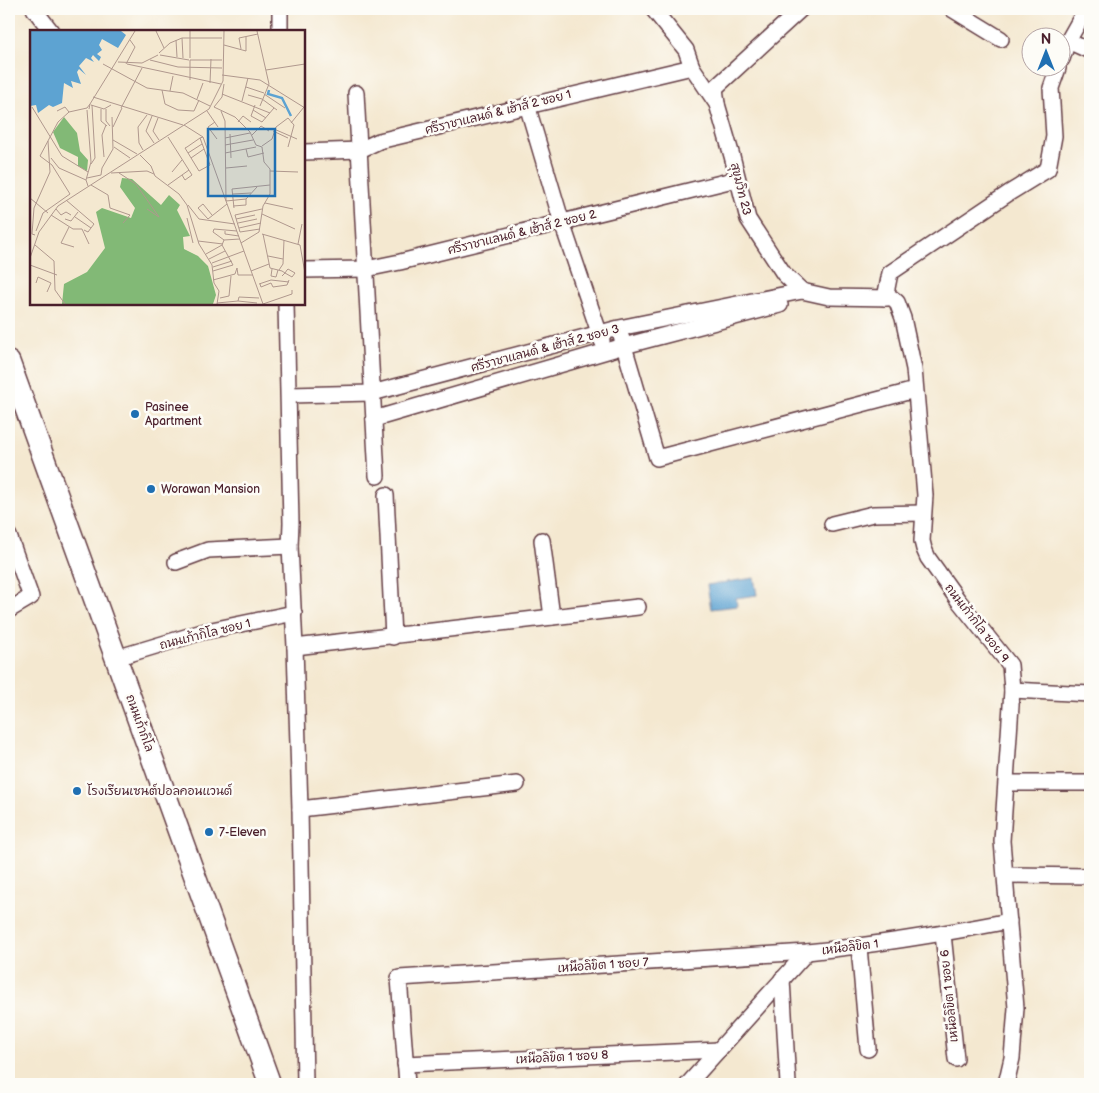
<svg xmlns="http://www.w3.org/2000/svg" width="1099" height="1093" font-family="'Balsamiq Sans','Playpen Sans Thai',sans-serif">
	<rect width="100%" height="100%" fill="#fdfcf7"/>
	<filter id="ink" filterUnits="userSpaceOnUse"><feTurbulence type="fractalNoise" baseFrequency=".02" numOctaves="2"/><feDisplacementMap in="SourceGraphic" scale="10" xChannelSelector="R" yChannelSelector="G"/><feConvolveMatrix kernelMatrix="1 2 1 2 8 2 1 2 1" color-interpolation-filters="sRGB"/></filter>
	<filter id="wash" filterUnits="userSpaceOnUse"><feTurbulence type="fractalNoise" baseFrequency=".0096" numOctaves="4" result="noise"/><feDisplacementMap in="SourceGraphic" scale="20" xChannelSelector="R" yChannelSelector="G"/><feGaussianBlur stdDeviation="1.12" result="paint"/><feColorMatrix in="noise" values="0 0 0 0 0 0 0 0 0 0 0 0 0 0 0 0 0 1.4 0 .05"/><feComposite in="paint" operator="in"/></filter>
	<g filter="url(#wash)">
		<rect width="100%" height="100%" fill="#f4e8d0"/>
		<!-- water -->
		<polygon fill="#5da3d2" stroke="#54617e" points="754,578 757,595 736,598 737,606 711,609 707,585"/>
	</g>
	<g filter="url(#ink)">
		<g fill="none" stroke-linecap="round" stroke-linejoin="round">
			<!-- street casing -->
			<g stroke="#643d44" stroke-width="18">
				<g id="street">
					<polyline points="34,9 51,31"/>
					<polyline points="280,9 280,31"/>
					<polyline points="653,9 686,50 692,67 717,104 732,156 748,219 784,274 802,291 829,297 892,298 897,302 903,318 914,369 925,495 922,541 924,549 928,558 958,600 1010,665 1012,690 1002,841 1016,1008 1012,1058 1006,1084"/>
					<polyline points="952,9 1001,39"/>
					<polyline points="1068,41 1090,51"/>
					<polyline points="1062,59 1068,41 1086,9"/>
					<polyline points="356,93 377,476"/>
					<polyline points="717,104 715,88 801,9"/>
					<polyline points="527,105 562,223 602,341"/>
					<polyline points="304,152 360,150 379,141 692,67"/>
					<polyline points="304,270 366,269 400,262 737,179"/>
					<polyline points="885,298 890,273 1009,193 1048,169 1054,136 1051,88 1058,68"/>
					<polyline points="286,304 291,523 290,546 295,647 300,809 305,1084"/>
					<polyline points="621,336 657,458 915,390"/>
					<polyline points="289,395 372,393 619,328 802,291"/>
					<polyline points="374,419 624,346 780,305"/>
					<polyline points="386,495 393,637"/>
					<polyline points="832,524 873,514 923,513"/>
					<polyline points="9,536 31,597 9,610"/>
					<polyline points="542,540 552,617"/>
					<polyline points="176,562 208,550 290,546"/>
					<polyline points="295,647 638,607"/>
					<polyline points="116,658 202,632 294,613"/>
					<polyline points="1012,690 1090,694"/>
					<polyline points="1007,783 1090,783"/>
					<polyline points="300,809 517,784"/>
					<polyline points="1005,875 1090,876"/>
					<polyline points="943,934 956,1059"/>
					<polyline points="859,947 868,1049"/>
					<polyline points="782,979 788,1084"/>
					<polyline points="405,1064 719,1050"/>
					<path d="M407 1084 399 978 807 952C875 945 942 934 1009 921"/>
					<polyline points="688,1084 807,952"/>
				</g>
			</g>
			<!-- secondary casing -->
			<g stroke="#643d44" stroke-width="24">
				<polyline id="secondary" points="9,362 270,1084"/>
			</g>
			<!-- street -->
			<use href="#street" stroke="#fff" stroke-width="15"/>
			<!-- secondary -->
			<use href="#secondary" stroke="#fff" stroke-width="21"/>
		</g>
	</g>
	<!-- markers -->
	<g fill="#1f6fb2" stroke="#fdfcf7" stroke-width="2">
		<circle cx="135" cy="414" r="5"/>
		<circle cx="151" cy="489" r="5"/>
		<circle cx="77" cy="791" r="5"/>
		<circle cx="209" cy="832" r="5"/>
	</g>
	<g text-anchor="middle" stroke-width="5" stroke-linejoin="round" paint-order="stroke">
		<!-- street labels -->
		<g font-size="12" fill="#4a1f2b" stroke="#fdfcf7">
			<text transform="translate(498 112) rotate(-14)" y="4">ศรีราชาแลนด์ &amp; เฮ้าส์ 2 ซอย 1</text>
			<text transform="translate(741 189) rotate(76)" y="4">สุขุมวิท 23</text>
			<text transform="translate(522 232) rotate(-14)" y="4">ศรีราชาแลนด์ &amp; เฮ้าส์ 2 ซอย 2</text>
			<text transform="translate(545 348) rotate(-15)" y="4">ศรีราชาแลนด์ &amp; เฮ้าส์ 2 ซอย 3</text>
			<text transform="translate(977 623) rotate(52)" y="4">ถนนเก้ากิโล ซอย 9</text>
			<text transform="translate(205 634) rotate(-14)" y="4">ถนนเก้ากิโล ซอย 1</text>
			<text transform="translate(140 723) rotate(70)" y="4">ถนนเก้ากิโล</text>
			<text transform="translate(850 947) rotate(-7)" y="4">เหนือลิขิต 1</text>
			<text transform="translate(603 965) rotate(-4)" y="4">เหนือลิขิต 1 ซอย 7</text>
			<text transform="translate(949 996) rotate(-96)" y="4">เหนือลิขิต 1 ซอย 6</text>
			<text transform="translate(562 1057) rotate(-3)" y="4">เหนือลิขิต 1 ซอย 8</text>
		</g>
		<!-- poi labels -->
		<g font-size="12" fill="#4a1f2b" stroke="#fdfcf7" text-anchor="start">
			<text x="145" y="411">Pasinee<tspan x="145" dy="14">Apartment</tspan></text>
			<text x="161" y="493">Worawan Mansion</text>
			<text x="87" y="795">โรงเรียนเซนต์ปอลคอนแวนต์</text>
			<text x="219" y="836">7-Eleven</text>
		</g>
	</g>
	<!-- overview -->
	<g transform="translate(30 30)">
		<rect width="275" height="275" fill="#f4e8d0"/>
		<path d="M34 87 47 103 50 121 58 130 57 141 48 136V127L30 118 23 102ZM92 148 102 149 131 175 139 165 150 175 147 180 160 206 153 207 154 219 168 226 178 236 186 265 183 274H32L34 254 57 242 75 218 66 182 72 178 101 188 105 178 90 157Z" fill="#82b976"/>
		<path d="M0 1H91L96 5 88 18 72 9 69 15 72 20 67 24 71 27 69 31 63 25 61 28 64 32 56 28 49 36 56 45 49 39 47 42 51 54 41 51 43 58 34 53 32 73 23 77 19 75 8 83 6 75 0 76Z" fill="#5da3d2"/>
		<path fill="none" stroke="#5da3d2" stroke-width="2.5" d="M239 60 238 64 252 68 261 86"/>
		<path fill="none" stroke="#b0988e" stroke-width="1" d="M126 1 134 18M160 1V28M227 1 239 54 230 76M152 8 153 28M146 10 147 27M194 15 216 21V7M211 19 209 8 228 4M129 23 140 13 152 8H192M130 25 159 30M120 30 148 37 192 38M160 30H192M88 32 112 33 128 25M73 34 117 58 153 63 180 76M96 34 105 17 100 10M97 34 191 54M236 40 275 34M192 45 230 50 275 78M160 50V30M180 53 181 29M194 54 192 67 184 77 205 87 220 102 226 115 232 117M216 57 234 63M132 60 135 74 148 80 164 81 169 70M140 61 143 46M192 64 240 83M234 64 255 78M218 65 232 69 247 80M63 67 153 95M167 69 173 53M212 71 218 48M60 74 105 1M61 75 74 79 81 75M225 75 221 86 232 92 244 78M2 77 32 126 58 142M91 78 112 38M71 79V91L77 96M76 79V91L80 96M57 80 61 132 56 150 58 156M223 80 236 88M27 81 35 77 39 82M177 81 188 97M191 81 195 91 196 171 216 169 227 157M122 86 116 101 124 113M128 88 123 101 129 110M185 92 178 97 187 109M208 92 213 86 221 92M261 93 274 77M154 95 173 107 233 274M83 97 92 78M244 99 267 109M243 101 258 108M200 104 201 128M222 105 231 96 239 101M138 107 162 145 155 150 152 145M170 108 180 135 169 141 155 118 157 117 170 108 173 107M195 108 220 103M83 110 107 124M195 115 223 110M232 116 242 109 246 97 258 88 264 95 258 117M84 117 100 128M216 119 218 127 234 123M113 120 109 113 108 97 117 85M158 123 172 114M195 123 226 117M110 125 121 136 125 146 149 164 157 175 169 214 182 235 184 253 189 261 187 274M74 127 72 105 76 95M21 128 29 138 56 150M161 128 174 119M61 134 65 128 62 75M196 138 217 136M240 141 268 142M142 142 152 130M81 143 117 141 124 144M89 143 106 154 129 187 117 179M57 148 71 145 72 138 83 119 82 87M61 155 78 165 80 178 100 185 93 193M138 155 159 140M40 164 22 135 10 126 28 92 39 82 57 78 60 74 59 79M203 164 221 163M0 168 18 183M36 170 64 194 58 202 54 200M235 173 263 179M158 175 169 189 205 194M203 176 216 175V169M204 178 202 159 240 155M26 179 31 185 36 182 41 185M232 184 265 199M21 185 43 199H52L59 214M182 185 173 174 168 178 178 189 197 174M45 187 61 198M157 188 163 213M35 189 41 191 48 182M206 189 225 185M208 193 227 189M39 197 31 213 44 217M209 198 231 193M184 199 207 201M184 199 183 202 194 210M230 199 210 202 205 185 232 179M6 201 13 183 40 164M195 201V204L209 206M232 204 270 215 275 243M233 204 240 238 252 241 255 243 262 247 265 243 258 239 257 240 255 243 252 246M5 205 2 204 4 178 20 142 18 111M168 211 193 214M211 213 229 202 233 176 240 164V139L234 132 232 117M268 214 272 194M5 215 24 231 25 260 35 274M176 224 192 215 194 210 210 209M238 226 253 229M0 228 9 202 28 176 179 79 193 51 194 1M179 229 195 221M182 233 214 221M0 235 27 245M183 237 202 231M207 238 208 245H223M242 239 241 246 246 247 248 240M249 240 253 234 254 210M183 241 203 235 192 215M221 241 239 234M183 250 205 244 207 238M6 253 8 247 21 253 17 262M229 254 241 250 259 252M230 254 231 257 241 253 243 257 257 255 259 250M190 268 199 266 201 246M208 271 227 273M187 273 208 271 209 267 229 268M233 274 262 264V260"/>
		<path fill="#1f6fb2" fill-opacity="0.15" stroke="#1f6fb2" stroke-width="2.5" d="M178 99H245V166H178Z"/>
		<rect width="275" height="275" fill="none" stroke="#4a1f2b" stroke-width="2.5"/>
	</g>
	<!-- margin -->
	<rect width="1099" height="1093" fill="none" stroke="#fdfcf7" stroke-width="30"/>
	<!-- north arrow -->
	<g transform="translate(1046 52)"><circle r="24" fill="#fdfcf7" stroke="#b5a4a5"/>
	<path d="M0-4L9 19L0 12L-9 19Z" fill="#1f6fb2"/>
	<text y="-8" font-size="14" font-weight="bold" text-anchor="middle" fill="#4a1f2b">N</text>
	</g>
</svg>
